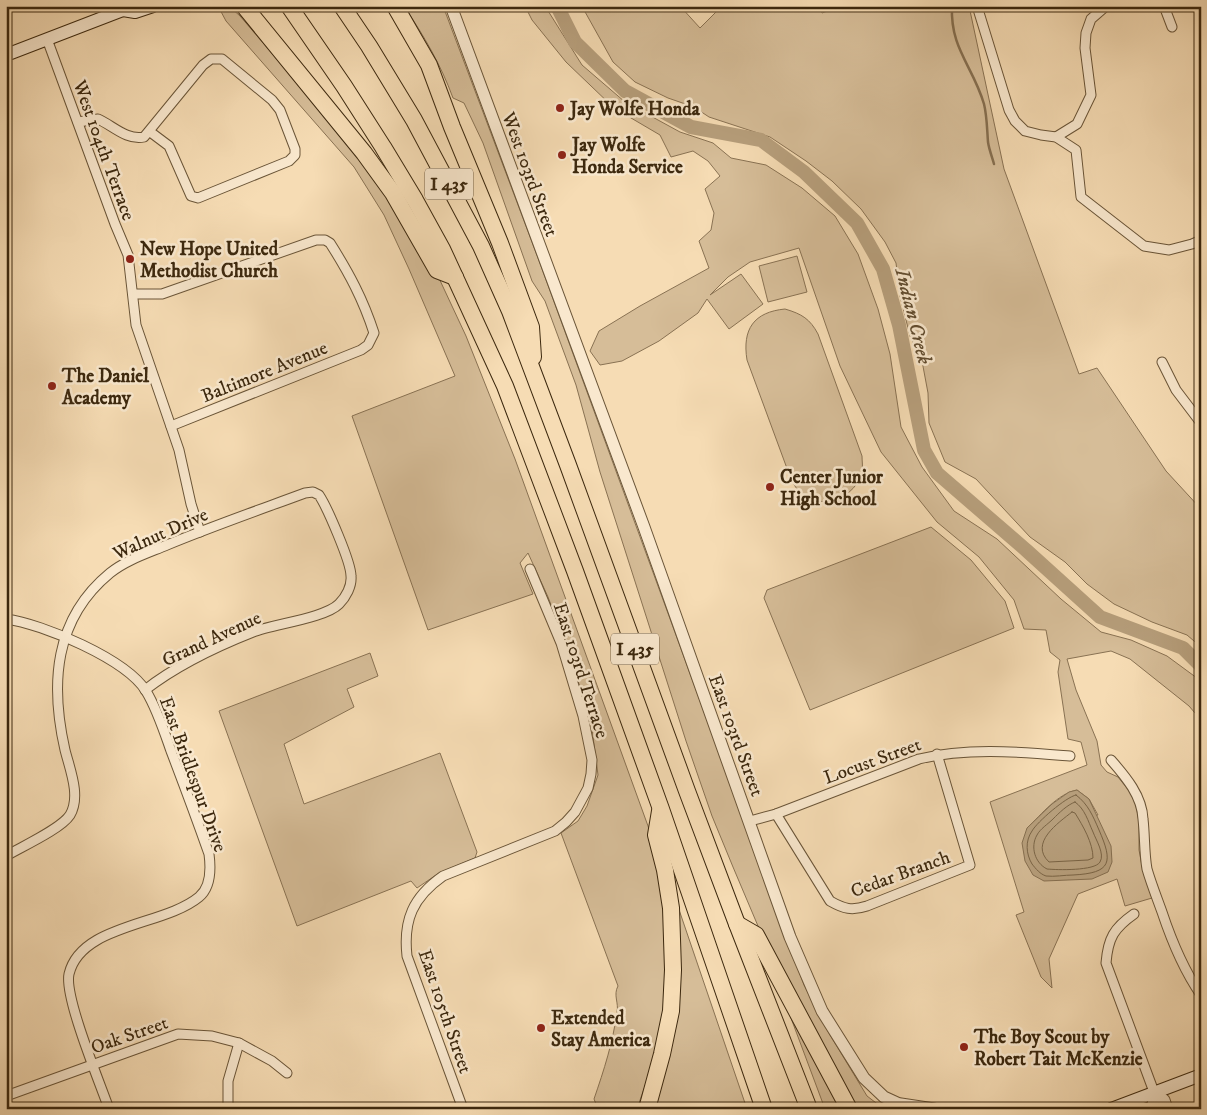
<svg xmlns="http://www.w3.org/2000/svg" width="1207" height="1115" font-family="'IM FELL DW Pica',serif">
	<rect width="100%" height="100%" fill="#f6dcb4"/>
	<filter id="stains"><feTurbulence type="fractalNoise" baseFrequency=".004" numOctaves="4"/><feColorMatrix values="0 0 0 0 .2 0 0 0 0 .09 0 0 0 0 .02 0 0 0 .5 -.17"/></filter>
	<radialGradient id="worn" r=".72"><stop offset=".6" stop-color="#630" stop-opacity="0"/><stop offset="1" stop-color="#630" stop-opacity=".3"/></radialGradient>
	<!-- green -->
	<g fill="#d6bd98" stroke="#897253" fill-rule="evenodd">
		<path d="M218 6H229L240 16 358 154 437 274 466 336 515 459 648 826C667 891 674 965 662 1032 657 1055 645 1085 637 1109H598L594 1099C604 1070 613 1042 617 1012 619 1003 613 995 618 986L561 833 578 821 587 806 598 775 592 729 572 660 548 597 528 553 520 563 533 594 428 630 352 416 455 376 409 269 384 215 354 167 226 21Z"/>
		<path d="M404 6H443L538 258 804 985 830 1035 867 1096 884 1109H855L769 952 733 867 712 816 686 741 600 472 576 385 545 301 532 281 483 143 464 103 453 98C441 65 424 36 404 6Z"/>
		<path d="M525 6H545L582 65 625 102 680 132 713 143 731 158 766 165 802 188 835 216 858 254 878 309 890 354 901 427 922 467 954 511 997 539 1061 599 1101 632 1131 640 1167 656 1201 681V720L1189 706 1130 659 1111 651 1067 659 1076 690 1097 741 1101 765 1107 772 1118 777 1130 792 1136 805 1139 822V850L1143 871 1152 898 1125 906 1117 879 1078 894 1049 959 1052 988 1041 977 1016 915 1024 912 990 802 1087 765 1081 742 1068 739 1058 672 1060 660 1050 652 1046 630 1024 629 1014 600 979 557 937 522 881 452 840 366 799 248 750 262 728 277 710 295 741 274 763 304 729 329 707 299 698 313 659 341 622 361 600 365 590 351 599 331 640 306 709 268 699 241 711 230 714 213 705 189 720 176 708 161 693 151 671 157 660 135 614 108 566 62 532 20ZM1077 790 1089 799 1098 815 1027 828C1042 814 1057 794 1077 790Z"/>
		<polygon points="580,6 680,6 700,28 722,6 819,6 822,13 841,6 969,6 1004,169 1079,374 1097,368 1166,471 1201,509 1201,647 1187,635 1152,622 1114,604 1087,584 1065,562 1030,537 976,479 945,462 929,423 928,393 922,361 910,336 900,296 896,263 885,242 861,209 832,181 806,161 770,137 709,117 694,107 668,98 635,82 613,62 584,10"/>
		<polygon points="797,256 807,292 768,302 759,266"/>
		<path d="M785 309C802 314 810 319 818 334L862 456C862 461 863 467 862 472 856 497 823 511 802 494 798 491 795 486 792 482L747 360C742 329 754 312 785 309Z"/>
		<polygon points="931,527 971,560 1005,601 1014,628 810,710 764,598 767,590"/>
		<polygon points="370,653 378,676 347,689 354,707 284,744 304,804 440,753 477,852 475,858 439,873 417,888 411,881 297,926 219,711"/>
		<polygon points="674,895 747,1109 655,1109"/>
		<polygon points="782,994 844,1109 825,1109"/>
	</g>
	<!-- water -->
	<polygon fill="#b79f7c" stroke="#866f50" points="1077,790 1089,799 1111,846 1112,862 1108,872 1092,879 1044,881 1033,875 1025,861 1022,843 1027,828 1052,804 1069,792"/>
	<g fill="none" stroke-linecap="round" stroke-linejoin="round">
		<!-- shore -->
		<g stroke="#7a6445" stroke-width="1">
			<path d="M1076 795C1088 804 1093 816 1099 830 1113 862 1112 873 1073 875 1065 875 1054 877 1046 876 1040 874 1036 869 1032 864 1026 854 1025 841 1032 831 1037 822 1066 797 1076 795Z"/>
			<path d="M1075 802C1085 809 1088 821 1093 832 1096 840 1105 854 1100 862 1095 871 1057 870 1047 869 1035 863 1030 847 1037 835 1040 829 1048 824 1053 819 1059 813 1067 805 1075 802Z"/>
			<path d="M1072 812 1075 813C1083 826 1093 843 1093 858L1088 860 1049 862C1029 843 1058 823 1072 812Z"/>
		</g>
		<!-- stream -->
		<path stroke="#866f50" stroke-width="2.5" d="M952 6C950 49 973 66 984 104 987 116 987 129 988 142 989 149 992 157 994 164"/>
		<!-- river -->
		<polyline stroke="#b79f7c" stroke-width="14" points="557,6 575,42 625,91 691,127 761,140 804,172 857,223 883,269 899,325 924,450 937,473 1026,550 1100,617 1183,648 1201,666"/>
		<!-- minor casing -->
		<g stroke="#6a5538" stroke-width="11">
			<g id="minor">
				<polyline points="977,6 1009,110 1015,121 1025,131 1041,135 1056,137 1076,150 1081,197 1144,246 1169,250 1192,244 1201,240"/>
				<polyline points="1164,6 1172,27"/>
				<polyline points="47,39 115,224 128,255 136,325 179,450 191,504 200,532"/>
				<path d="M78 122 98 119C112 125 127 141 144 137L203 65 211 59H222L272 100 280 110 295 149V155L289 161 198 198 191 196 169 146 149 131"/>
				<polyline points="1056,137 1077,124 1091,95 1085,48 1086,33 1091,19 1106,6"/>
				<path d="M133 294H162L316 240H325L330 243C349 273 363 299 374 333L368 345 361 350 171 426"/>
				<polyline points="1162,362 1176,390 1201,423"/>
				<path d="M6 619C43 624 126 659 146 691 157 709 164 731 171 751 184 785 197 820 209 854 211 869 211 887 199 897 164 926 81 924 69 974 64 997 100 1083 109 1109"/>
				<path d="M1111 760C1126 777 1142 796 1143 819 1145 836 1144 852 1147 869 1151 883 1157 898 1162 912 1172 942 1183 969 1201 995"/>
				<path d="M776 814 830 901C844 909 852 911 867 906L970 865 937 754"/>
				<path d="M750 821 776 814 919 759C968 747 1020 752 1070 756"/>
				<path d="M6 856C21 847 61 829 70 815 81 796 70 770 65 750 50 684 54 619 110 573 126 560 148 553 167 545 213 526 259 510 305 493L313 492 319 495C327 507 351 562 351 576 352 586 346 597 339 604 325 618 274 624 253 632 215 647 177 665 145 690"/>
				<path d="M1134 914C1114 928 1108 938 1106 963L1154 1092"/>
				<polyline points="6,1096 178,1034 212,1036 239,1043 272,1061 287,1073"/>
				<polyline points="228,1109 228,1081 239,1043"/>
				<path d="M463 1109 407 956C403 920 413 897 443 876L555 831 566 822 575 812 588 788 591 774 592 760 583 716 561 643 530 569"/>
			</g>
		</g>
		<!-- tertiary casing -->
		<g stroke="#6a5538" stroke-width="13">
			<g id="tertiary">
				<polyline points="451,6 644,527 790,937 822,1011 864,1078 884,1097 910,1109"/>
				<polyline points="1154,1092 1164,1100 1167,1109"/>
				<polyline points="901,1104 934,1109"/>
				<polyline points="1153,1109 1154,1092"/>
			</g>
		</g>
		<!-- secondary casing -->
		<g stroke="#3c280e" stroke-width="14">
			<g id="secondary">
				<polyline points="123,10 135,12 153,6"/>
				<polyline points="6,55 123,10 128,6"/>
				<polyline points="1111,1109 1201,1075"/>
			</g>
		</g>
		<!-- motorway casing -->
		<g stroke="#3c280e" stroke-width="18">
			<g id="motorway">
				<polyline points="244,6 364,153 393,193 437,270 455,277"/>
				<polyline points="289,6 344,86 383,147 415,200 442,249 505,386 575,571 661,809 764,1109"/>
				<polyline points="342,6 369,46 414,120 481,246 510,311 568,465 687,791 737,924 809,1109"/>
				<polyline points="395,6 429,65 452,127 500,243 531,327 533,357"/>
				<polyline points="737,924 756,935 849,1109"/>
				<polyline points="647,1109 662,1054 671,1011 673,970 671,908 665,870 656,835 660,811"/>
			</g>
		</g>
		<!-- minor -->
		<use href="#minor" stroke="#f9e8ce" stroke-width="9"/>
		<!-- tertiary -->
		<use href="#tertiary" stroke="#f9e8ce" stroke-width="11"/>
		<!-- secondary -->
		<use href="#secondary" stroke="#f9e8ce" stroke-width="12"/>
		<!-- motorway -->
		<use href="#motorway" stroke="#f6dcb4" stroke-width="16"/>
	</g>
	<!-- markers -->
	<g fill="#8f2418" stroke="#f9e8ce" stroke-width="2">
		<circle cx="560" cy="108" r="5"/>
		<circle cx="562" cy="155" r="5"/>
		<circle cx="130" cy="259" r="5"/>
		<circle cx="52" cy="386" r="5"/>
		<circle cx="770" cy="487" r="5"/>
		<circle cx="541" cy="1028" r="5"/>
		<circle cx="964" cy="1047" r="5"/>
	</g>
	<g text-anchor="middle" stroke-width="5" stroke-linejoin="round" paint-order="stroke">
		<!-- shield labels -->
		<g fill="#f9e8ce" stroke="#756248" stroke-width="1">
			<rect x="425" y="168.5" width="48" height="31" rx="4"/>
			<rect x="611" y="633.5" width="48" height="31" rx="4"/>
		</g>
		<g font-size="18" font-weight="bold" fill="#3c280e">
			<text x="449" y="190">I 435</text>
			<text x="635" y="655">I 435</text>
		</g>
		<!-- poi labels -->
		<g font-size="19" font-weight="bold" fill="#3c280e" stroke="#f9e8ce" text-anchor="start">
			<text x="570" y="115">Jay Wolfe Honda</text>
			<text x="572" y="151">Jay Wolfe<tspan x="572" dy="22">Honda Service</tspan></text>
			<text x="140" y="255">New Hope United<tspan x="140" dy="22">Methodist Church</tspan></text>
			<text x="62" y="382">The Daniel<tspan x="62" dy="22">Academy</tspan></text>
			<text x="780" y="483">Center Junior<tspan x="780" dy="22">High School</tspan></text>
			<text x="551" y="1024">Extended<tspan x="551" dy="22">Stay America</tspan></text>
			<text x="974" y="1043">The Boy Scout by<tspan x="974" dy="22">Robert Tait McKenzie</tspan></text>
		</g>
		<!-- street labels -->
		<g font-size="19" fill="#3c280e" stroke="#f9e8ce">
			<text transform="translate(105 150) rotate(70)" y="7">West 104th Terrace</text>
			<text transform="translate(531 174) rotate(70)" y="7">West 103rd Street</text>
			<text transform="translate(264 371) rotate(-22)" y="7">Baltimore Avenue</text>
			<text transform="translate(160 533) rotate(-24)" y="7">Walnut Drive</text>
			<text transform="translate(211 638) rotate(-25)" y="7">Grand Avenue</text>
			<text transform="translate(582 670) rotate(72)" y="7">East 103rd Terrace</text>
			<text transform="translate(737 735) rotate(70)" y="7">East 103rd Street</text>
			<text transform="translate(872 760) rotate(-20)" y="7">Locust Street</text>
			<text transform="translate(194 774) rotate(70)" y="7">East Bridlespur Drive</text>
			<text transform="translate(900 873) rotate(-20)" y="7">Cedar Branch</text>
			<text transform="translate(446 1011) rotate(71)" y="7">East 105th Street</text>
			<text transform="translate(129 1034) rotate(-19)" y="7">Oak Street</text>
		</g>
		<!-- water labels -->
		<g font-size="20" font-style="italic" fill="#614c2f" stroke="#f9e8ce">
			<text transform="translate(914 316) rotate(76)" y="7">Indian Creek</text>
		</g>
	</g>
	<!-- margin -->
	<rect width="1207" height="1115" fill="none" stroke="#f6dcb4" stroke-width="25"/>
	<rect x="8" y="8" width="1192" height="1100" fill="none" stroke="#3c280e" stroke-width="2.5"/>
	<rect x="12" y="12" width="1182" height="1090" fill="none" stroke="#3c280e"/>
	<rect width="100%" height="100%" filter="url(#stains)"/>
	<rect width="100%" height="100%" fill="url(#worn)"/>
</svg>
